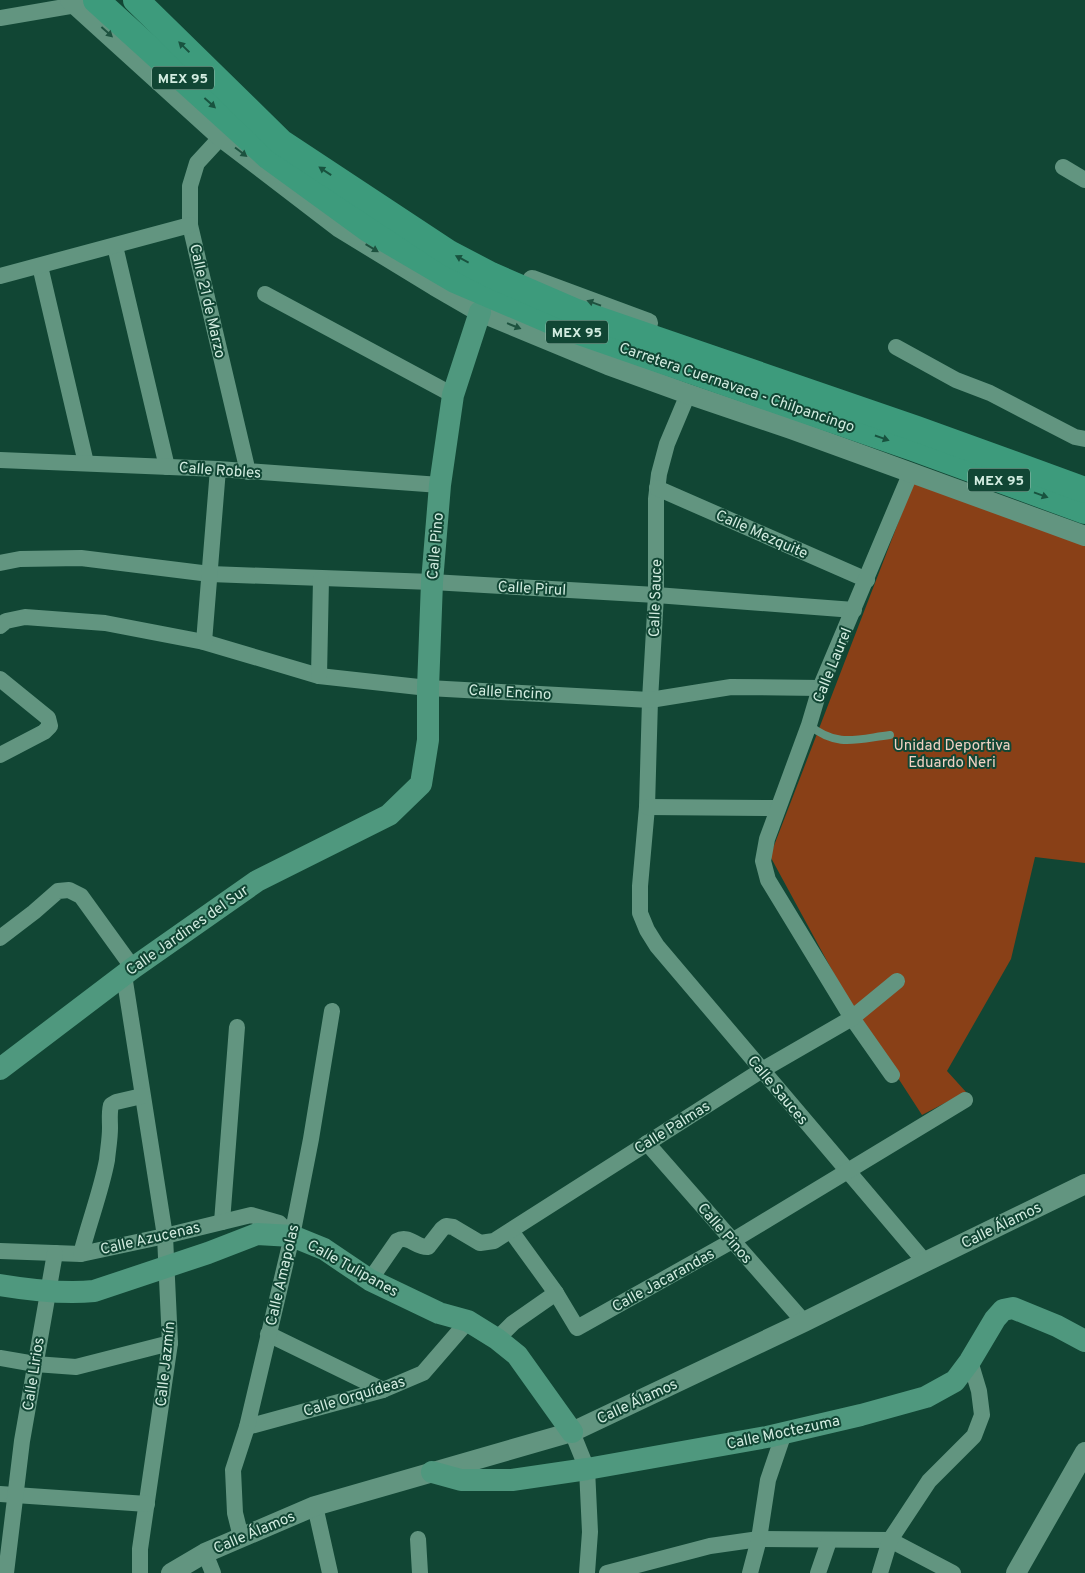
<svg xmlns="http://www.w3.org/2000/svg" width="1085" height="1573" font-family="Overpass,sans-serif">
	<rect width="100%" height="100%" fill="#114634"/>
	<!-- green -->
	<polygon fill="#894017" points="915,479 1085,528 1085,863 1035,857 1011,959 947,1071 966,1092 922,1115 852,1007 770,856"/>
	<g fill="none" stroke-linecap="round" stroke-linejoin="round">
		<!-- service -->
		<path stroke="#629580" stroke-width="8" d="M809 725C837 748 857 739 890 735"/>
		<!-- minor -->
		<g stroke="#629580" stroke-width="16">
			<polyline points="0,18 76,5"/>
			<polyline points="221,137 197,163 190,186 190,225 248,472"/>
			<polyline points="1063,167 1085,180"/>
			<polyline points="115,246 167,467"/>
			<polyline points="40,266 86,463"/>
			<polyline points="0,276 190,225"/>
			<polyline points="265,294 453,395"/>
			<polyline points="896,347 956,380 990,393 1075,437 1085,439"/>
			<polyline points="688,394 667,444 659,474 656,499 656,595 650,700 647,807 640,886 640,913 647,930 657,946 925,1262"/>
			<polyline points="0,460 218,469 440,485"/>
			<polyline points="657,488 867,580"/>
			<polyline points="0,563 20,559 81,558 210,574 432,582 656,595 854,610"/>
			<polyline points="0,626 6,621 25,617 105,623 204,642 319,676 428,688 650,700 731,687 820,688"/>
			<polyline points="204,642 218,469"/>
			<polyline points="319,676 321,579"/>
			<polyline points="0,679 48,718 50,726 44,732 0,755"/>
			<polyline points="647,807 778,808"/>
			<polyline points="0,938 34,912 58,891 69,890 81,896 133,968"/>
			<polyline points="124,975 165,1236 170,1343 140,1549 140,1573"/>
			<polyline points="892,1075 852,1018 768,880 763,861 767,839 809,725 820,688 911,472"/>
			<polyline points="647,1143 804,1322"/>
			<polyline points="222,1222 237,1027"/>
			<polyline points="511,1231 556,1293 577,1328 732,1241 965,1100"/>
			<polyline points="0,1251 81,1254 165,1236 251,1215 279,1223 292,1236"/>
			<path d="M81 1254C89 1222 101 1192 107 1160 108 1149 110 1139 110 1128 110 1120 109 1113 111 1105L116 1102 142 1096"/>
			<path d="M370 1280 397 1241C409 1234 416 1248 428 1247L442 1229 446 1226 453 1227 480 1243 494 1241 762 1070 852 1018 897 981"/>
			<polyline points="268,1334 383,1390"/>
			<polyline points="497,1339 513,1323 556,1293"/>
			<polyline points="0,1358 35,1364 76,1367 170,1343"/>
			<polyline points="247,1427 383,1390 423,1373 468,1321"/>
			<polyline points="572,1432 587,1469 590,1532 587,1573"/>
			<polyline points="0,1494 147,1504"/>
			<polyline points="315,1506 330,1573"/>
			<polyline points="241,1537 235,1513 233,1470 247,1427 292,1236 311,1139 332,1011"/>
			<polyline points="418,1539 420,1573"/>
			<polyline points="205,1553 213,1573"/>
			<polyline points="6,1573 22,1441 55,1253"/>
			<polyline points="607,1573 710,1546 759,1539 890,1540 953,1573"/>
			<polyline points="750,1573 759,1539 768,1480 784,1433"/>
			<polyline points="818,1573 829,1541"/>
			<polyline points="880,1573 890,1540 929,1481 974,1436 982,1415 979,1391 970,1361"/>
		</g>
		<!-- tertiary -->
		<g stroke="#629580" stroke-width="20">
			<polyline points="70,0 221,137 340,228 435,286 480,312 608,365 688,394 791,429 1085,536"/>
			<polyline points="532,280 648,323"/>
			<polyline points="171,1573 205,1553 315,1506 572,1432 804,1322 925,1262 1085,1184"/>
			<polyline points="1016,1573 1085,1452"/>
		</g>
		<!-- secondary -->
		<g stroke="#4f987e" stroke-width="22">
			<polyline points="0,1069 133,968 257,881 389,815 421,784 428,740 428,688 432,582 440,485 453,395 480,312"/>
			<path d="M0 1285C30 1290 63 1294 94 1291L208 1253 257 1234 292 1236 324 1249 370 1280 439 1313 468 1321 497 1339 517 1355 572 1432"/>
			<polyline points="432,1472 461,1480 512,1480 587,1469 767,1437 861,1415 926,1397 955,1381 970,1361 995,1319 1003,1310 1013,1308 1057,1326 1085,1341"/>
		</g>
		<!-- primary -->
		<g stroke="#3d9b7c" stroke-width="26">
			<polyline points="96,0 269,157 368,229 455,280 565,327 913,448 1085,511"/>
			<polyline points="136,0 281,142 449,253 491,275 574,311 917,429 1085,490"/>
		</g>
	</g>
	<!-- one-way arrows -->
	<defs><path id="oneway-solid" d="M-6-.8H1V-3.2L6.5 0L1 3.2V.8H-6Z" transform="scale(1.25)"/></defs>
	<g fill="#1d523f">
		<use href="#oneway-solid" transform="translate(107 32) rotate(42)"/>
		<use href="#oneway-solid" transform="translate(241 152) rotate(37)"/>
		<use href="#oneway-solid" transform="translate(372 248) rotate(31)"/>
		<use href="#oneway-solid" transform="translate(594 303) rotate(-160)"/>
		<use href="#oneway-solid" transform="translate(514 326) rotate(22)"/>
	</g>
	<g fill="#18533f">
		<use href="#oneway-solid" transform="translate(184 47) rotate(-136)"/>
		<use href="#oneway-solid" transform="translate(210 103) rotate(42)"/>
		<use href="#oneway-solid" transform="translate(325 171) rotate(-146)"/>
		<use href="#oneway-solid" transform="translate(462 259) rotate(-152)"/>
		<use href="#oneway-solid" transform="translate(882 438) rotate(19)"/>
		<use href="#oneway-solid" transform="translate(1041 495) rotate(20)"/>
	</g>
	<g text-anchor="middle" stroke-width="4" stroke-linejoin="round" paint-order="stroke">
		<!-- shield labels -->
		<g fill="#114634" stroke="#98baac" stroke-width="1">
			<rect x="152" y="66.5" width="62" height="23" rx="4"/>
			<rect x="546" y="320.5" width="62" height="23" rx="4"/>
			<rect x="968" y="468.5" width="62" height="23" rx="4"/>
		</g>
		<g font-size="14" font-weight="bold" fill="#d2ece0">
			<text x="183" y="83">MEX 95</text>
			<text x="577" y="337">MEX 95</text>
			<text x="999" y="485">MEX 95</text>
		</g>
		<!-- street labels -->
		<g font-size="15" fill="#d2ece0" stroke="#114634">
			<text transform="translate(208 301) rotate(77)" y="5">Calle 21 de Marzo</text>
			<text transform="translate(737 387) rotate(19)" y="5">Carretera Cuernavaca - Chilpancingo</text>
			<text transform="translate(220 470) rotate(4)" y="5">Calle Robles</text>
			<text transform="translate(762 534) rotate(24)" y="5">Calle Mezquite</text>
			<text transform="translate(435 546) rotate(-85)" y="5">Calle Pino</text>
			<text transform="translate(532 588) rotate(3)" y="5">Calle Pirul</text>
			<text transform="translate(655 598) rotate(-88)" y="5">Calle Sauce</text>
			<text transform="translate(832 665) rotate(-68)" y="5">Calle Laurel</text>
			<text transform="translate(510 692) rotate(3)" y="5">Calle Encino</text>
			<text transform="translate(187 930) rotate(-35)" y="5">Calle Jardines del Sur</text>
			<text transform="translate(778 1090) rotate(50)" y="5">Calle Sauces</text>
			<text transform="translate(672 1127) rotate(-32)" y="5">Calle Palmas</text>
			<text transform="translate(1001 1225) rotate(-26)" y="5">Calle Álamos</text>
			<text transform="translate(725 1233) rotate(49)" y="5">Calle Pinos</text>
			<text transform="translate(150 1238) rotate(-13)" y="5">Calle Azucenas</text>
			<text transform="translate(353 1268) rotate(29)" y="5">Calle Tulipanes</text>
			<text transform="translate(282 1275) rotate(-77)" y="5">Calle Amapolas</text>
			<text transform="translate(663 1280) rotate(-29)" y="5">Calle Jacarandas</text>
			<text transform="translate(165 1364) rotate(-84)" y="5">Calle Jazmín</text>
			<text transform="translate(33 1374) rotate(-81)" y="5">Calle Lirios</text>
			<text transform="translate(354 1396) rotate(-17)" y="5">Calle Orquídeas</text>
			<text transform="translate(637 1401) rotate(-25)" y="5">Calle Álamos</text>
			<text transform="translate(783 1432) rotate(-12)" y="5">Calle Moctezuma</text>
			<text transform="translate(254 1532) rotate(-23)" y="5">Calle Álamos</text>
		</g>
		<!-- park labels -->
		<g font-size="15" fill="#f0d1c3" stroke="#114634">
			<text x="952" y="750">Unidad Deportiva<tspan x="952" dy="17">Eduardo Neri</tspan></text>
		</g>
	</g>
</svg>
